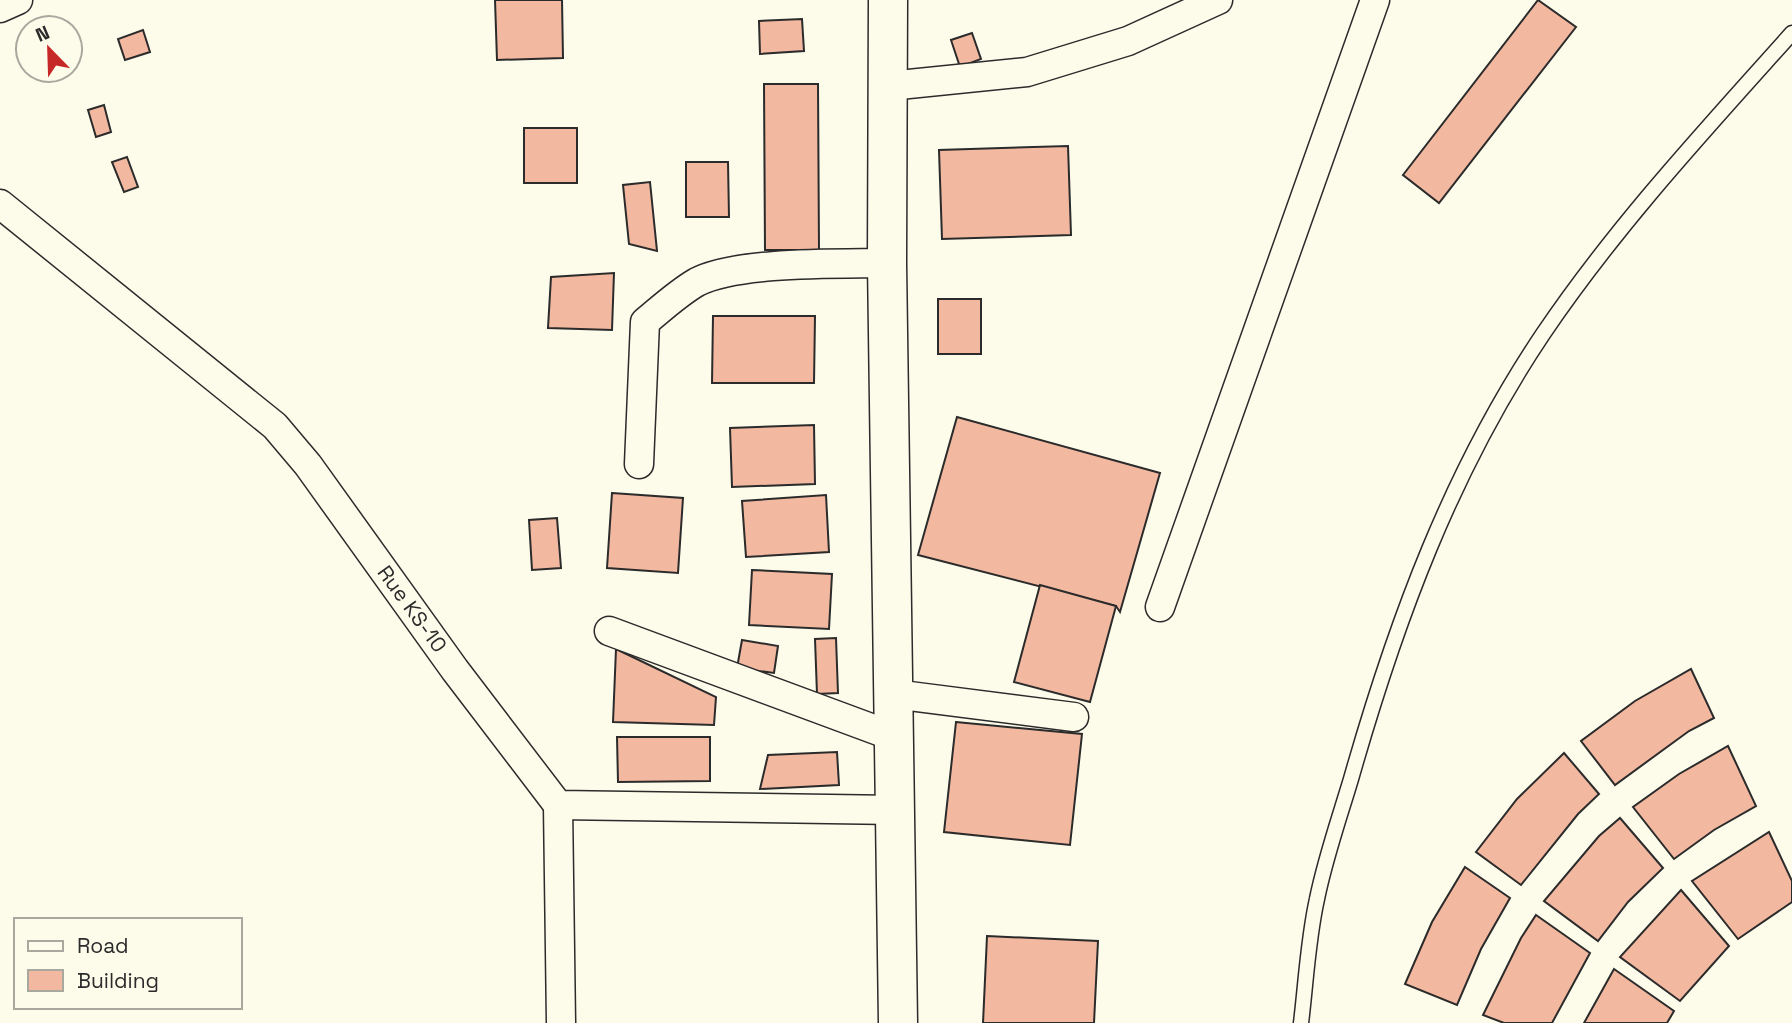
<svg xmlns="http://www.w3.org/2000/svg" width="1792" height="1023" font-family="'Space Grotesk',sans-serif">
	<rect width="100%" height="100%" fill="#fdfbea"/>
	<!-- building -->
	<g fill="#f2b8a0" stroke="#2b2b2b" stroke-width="2">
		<polygon points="495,0 562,0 563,58 497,60"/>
		<polygon points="1538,0 1576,27 1439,203 1403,175"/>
		<polygon points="802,19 804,51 760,54 759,21"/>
		<polygon points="143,30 150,52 125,60 118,39"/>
		<polygon points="972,33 981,59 960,67 951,40"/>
		<polygon points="764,84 818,84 819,250 765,250"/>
		<polygon points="104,105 111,132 96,137 88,110"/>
		<rect x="524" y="128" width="53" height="55"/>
		<polygon points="1068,146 1071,235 942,239 939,150"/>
		<polygon points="127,157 138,187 124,192 112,162"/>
		<polygon points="686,162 728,162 729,217 686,217"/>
		<polygon points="650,182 657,251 629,244 623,185"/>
		<polygon points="614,273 612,330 548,328 551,277"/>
		<rect x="938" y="299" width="43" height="55"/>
		<polygon points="713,316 815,316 814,383 712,383"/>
		<polygon points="957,417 1160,473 1120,612 1116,606 918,555"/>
		<polygon points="814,425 815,484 732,487 730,428"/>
		<polygon points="612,493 683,498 678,573 607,568"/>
		<polygon points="826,495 829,552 746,557 742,501"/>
		<polygon points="557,518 561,568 532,570 529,520"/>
		<polygon points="752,570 832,574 829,629 749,625"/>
		<polygon points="1040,585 1116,606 1090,702 1014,682"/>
		<polygon points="836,638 838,693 817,694 815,639"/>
		<polygon points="742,640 778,646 774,673 737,668"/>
		<polygon points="616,649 716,697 714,725 613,722"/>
		<polygon points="1691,669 1714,718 1689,731 1615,785 1581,741 1635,701"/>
		<polygon points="956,722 1082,734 1070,845 944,832"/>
		<polygon points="617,737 710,737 710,781 618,782"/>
		<polygon points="1728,746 1756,806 1714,830 1674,859 1633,807 1679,774"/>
		<polygon points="837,752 839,785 760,789 768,755"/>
		<polygon points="1564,753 1599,794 1578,814 1521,885 1476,852 1517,799"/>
		<polygon points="1620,818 1663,868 1628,902 1598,941 1544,901 1599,836"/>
		<polygon points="1769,832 1792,881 1792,902 1738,939 1692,881"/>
		<polygon points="1465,867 1510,898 1481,949 1457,1005 1405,984 1432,922"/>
		<polygon points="1681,890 1729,946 1680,1001 1620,957"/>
		<polygon points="1536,915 1590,953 1552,1023 1504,1023 1483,1015 1521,938"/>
		<polygon points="987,936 1098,941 1094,1023 983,1023"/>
		<polygon points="1614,969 1674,1011 1667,1023 1584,1023"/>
	</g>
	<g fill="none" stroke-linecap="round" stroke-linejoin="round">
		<!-- lane casing -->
		<g stroke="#2b2b2b" stroke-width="17">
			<path id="lane" d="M1301 1023C1306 982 1308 939 1317 899 1325 859 1339 819 1351 779 1396 621 1451 471 1543 334 1616 226 1706 129 1792 33"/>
		</g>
		<!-- street casing -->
		<g stroke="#2b2b2b" stroke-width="31">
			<g id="street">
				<polyline points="0,8 18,0"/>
				<polyline points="889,86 1027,72 1128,41 1218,0"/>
				<polyline points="0,204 275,426 308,465 455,670 558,805 896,810"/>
				<path d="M639 464 645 322C662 308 678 293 697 282 738 261 839 264 887 263"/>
				<polyline points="1160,607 1375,0"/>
				<polyline points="609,631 895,737"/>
				<polyline points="894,694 1074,717"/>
				<polyline points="558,805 561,1023"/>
			</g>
		</g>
		<!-- secondary casing -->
		<g stroke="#2b2b2b" stroke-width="41">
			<polyline id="secondary" points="888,0 887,263 898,1023"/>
		</g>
		<!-- lane -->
		<use href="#lane" stroke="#fdfbea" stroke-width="14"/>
		<!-- street -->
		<use href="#street" stroke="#fdfbea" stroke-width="28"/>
		<!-- secondary -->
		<use href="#secondary" stroke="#fdfbea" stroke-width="38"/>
	</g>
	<g text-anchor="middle" stroke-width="5" stroke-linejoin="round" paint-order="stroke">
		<!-- street labels -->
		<g font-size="21" fill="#2b2b2b" stroke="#fdfbea">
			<text transform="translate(412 609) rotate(54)" y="7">Rue KS-10</text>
		</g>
	</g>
	<!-- legend -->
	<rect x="14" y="918" width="228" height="91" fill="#fdfbea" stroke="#a9a89e" stroke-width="2"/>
	<rect x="28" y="941" width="35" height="10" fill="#fdfbea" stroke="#a9a89e" stroke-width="2"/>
	<text x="77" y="953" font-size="21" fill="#2b2b2b">Road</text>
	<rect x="28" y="970" width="35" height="21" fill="#f2b8a0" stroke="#a9a89e" stroke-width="2"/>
	<text x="77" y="988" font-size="21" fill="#2b2b2b">Building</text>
	<!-- north arrow -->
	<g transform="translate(49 49) rotate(337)"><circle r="33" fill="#fdfbea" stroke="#a9a89e" stroke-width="2"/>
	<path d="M0-5L12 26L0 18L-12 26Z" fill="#c62828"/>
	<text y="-10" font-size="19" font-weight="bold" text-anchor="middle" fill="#2b2b2b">N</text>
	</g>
</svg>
